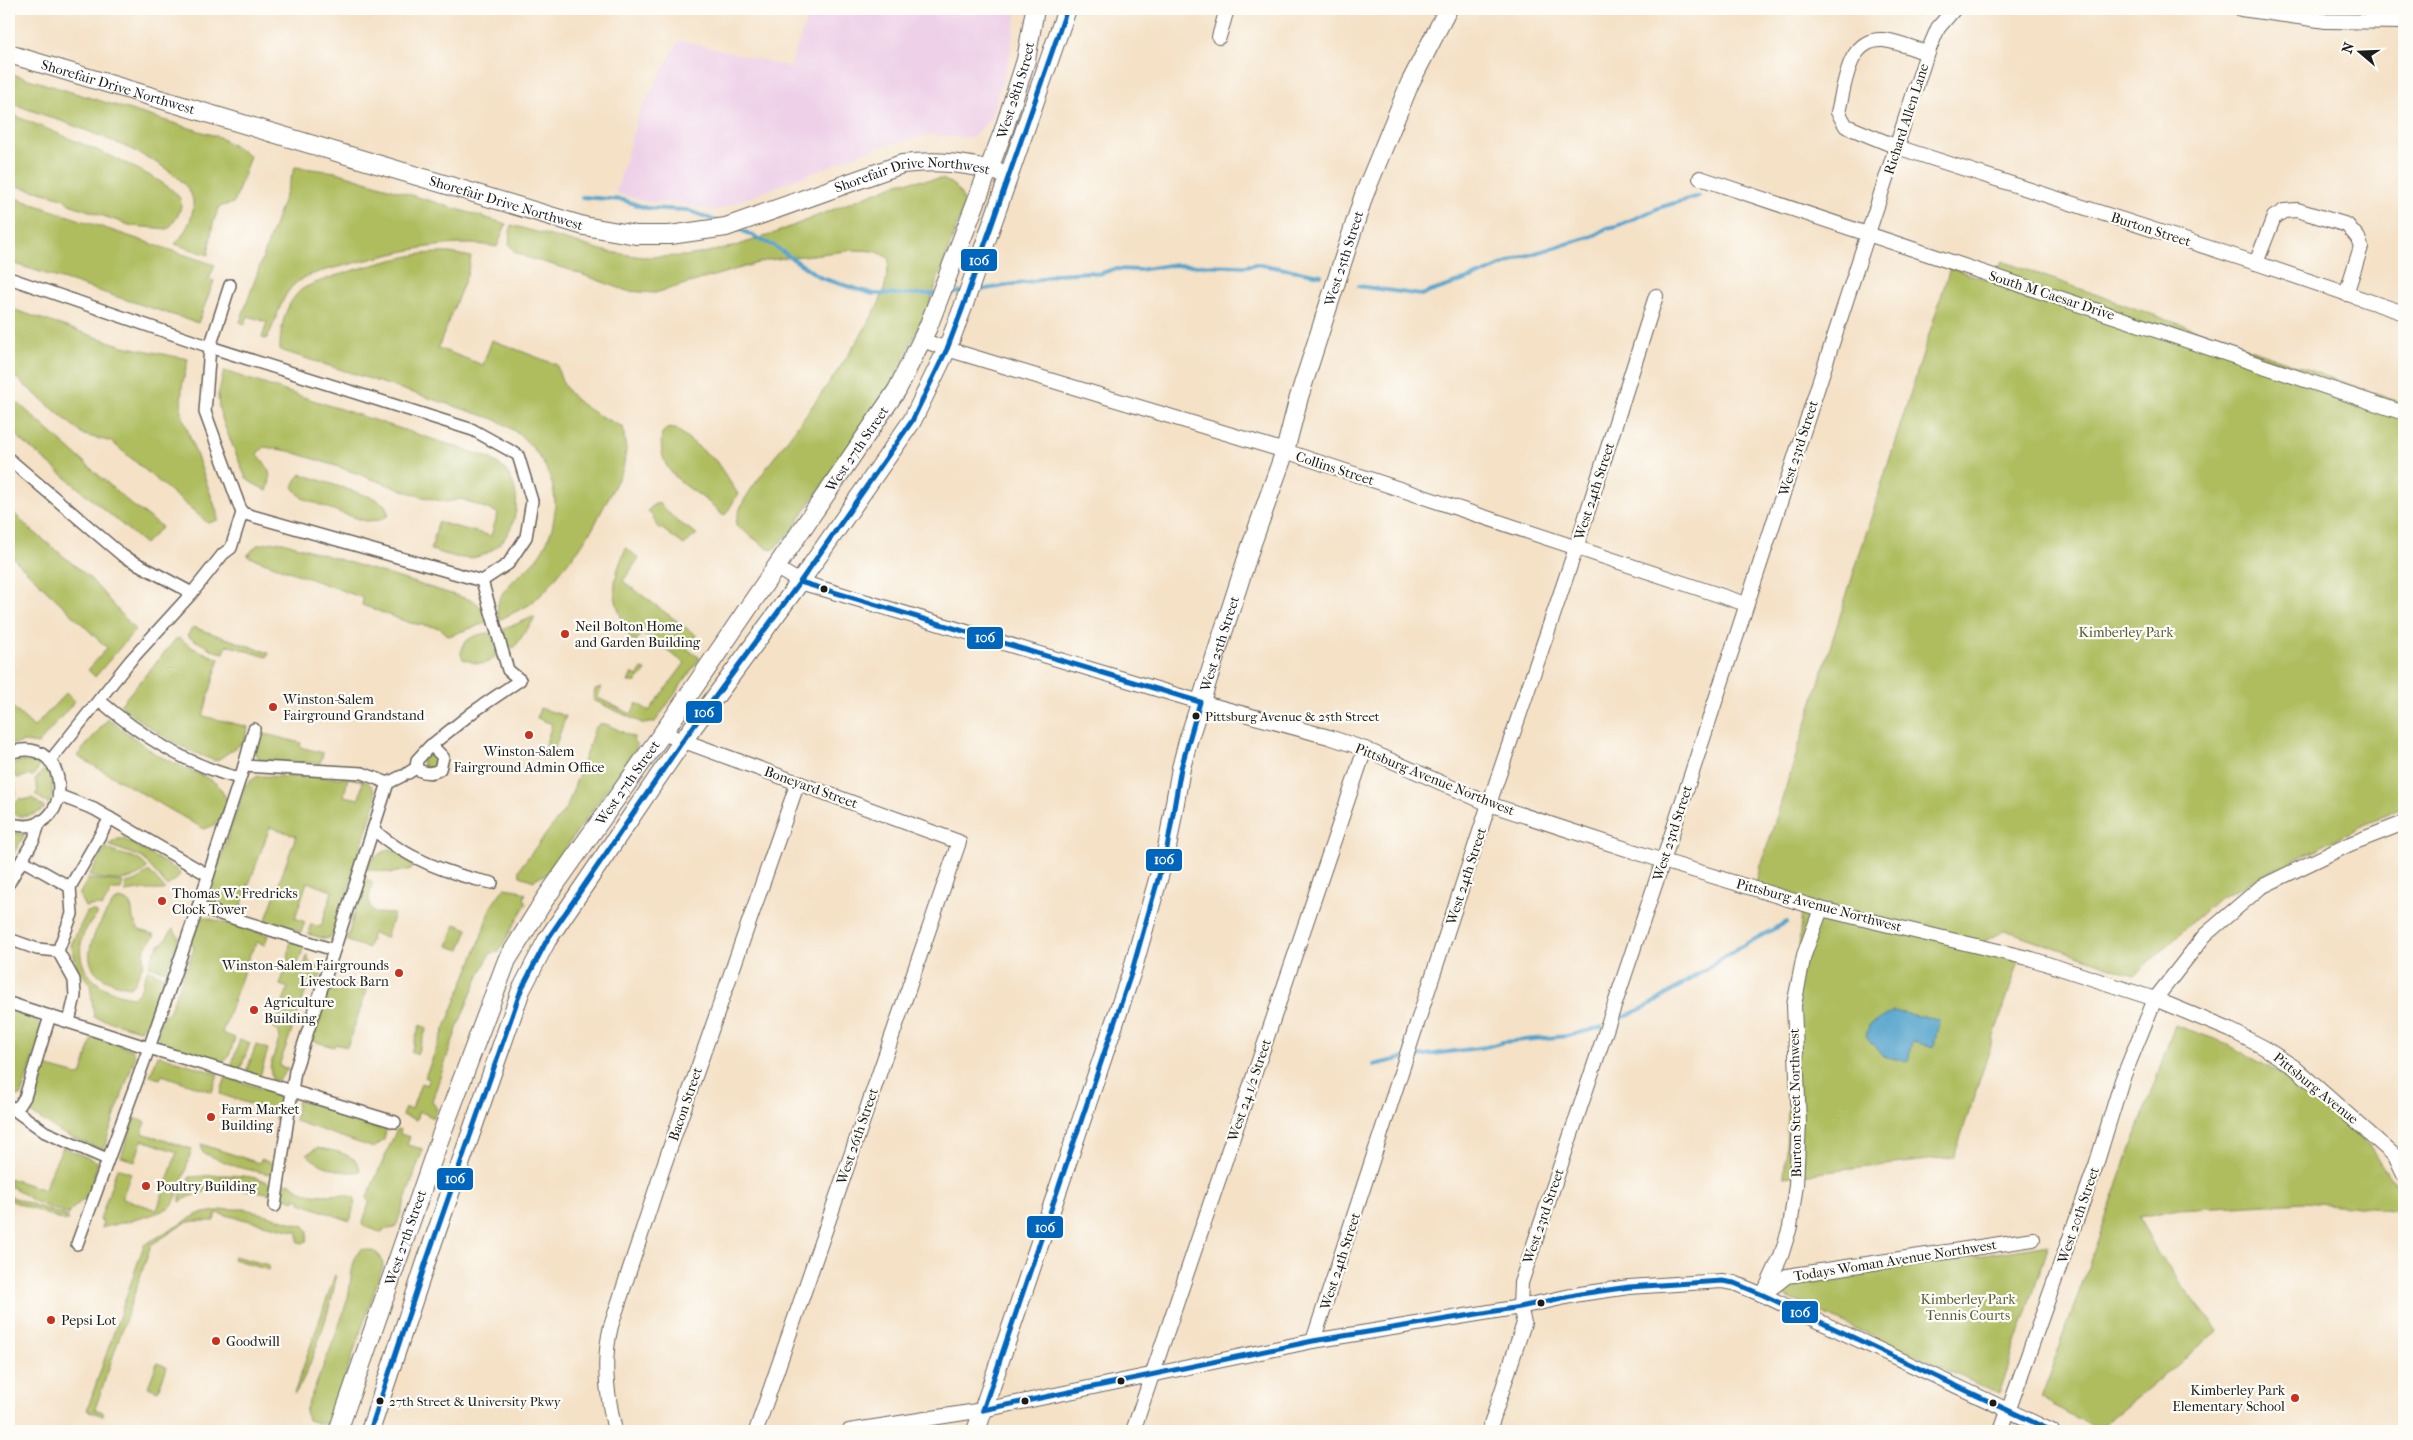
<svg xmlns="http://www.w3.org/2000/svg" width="2413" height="1440" font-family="'IM FELL French Canon',serif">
	<rect width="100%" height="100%" fill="#fdfcf7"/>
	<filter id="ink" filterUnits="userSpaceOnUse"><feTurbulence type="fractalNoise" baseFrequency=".02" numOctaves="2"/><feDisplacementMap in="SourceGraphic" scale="10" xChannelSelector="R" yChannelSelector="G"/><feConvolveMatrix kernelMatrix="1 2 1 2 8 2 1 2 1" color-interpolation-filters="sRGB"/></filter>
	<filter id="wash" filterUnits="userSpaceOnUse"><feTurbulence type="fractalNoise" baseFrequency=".0096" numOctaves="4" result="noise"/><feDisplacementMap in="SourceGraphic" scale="20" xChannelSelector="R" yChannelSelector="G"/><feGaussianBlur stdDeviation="1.12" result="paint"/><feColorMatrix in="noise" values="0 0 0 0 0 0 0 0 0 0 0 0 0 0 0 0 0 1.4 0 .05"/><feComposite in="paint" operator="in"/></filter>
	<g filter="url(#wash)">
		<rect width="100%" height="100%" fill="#f4e1c6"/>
		<!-- built -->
		<polygon fill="#eed0e8" points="810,9 1017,9 1009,61 990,119 972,138 932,135 881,146 714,211 685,204 647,202 616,193 638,115 679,40 790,67"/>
		<!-- green -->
		<g fill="#afbd5f" stroke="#666c3e">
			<path d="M9 73 219 137 250 156 234 203 219 207 213 223 208 255 175 244C187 232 199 208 190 192 168 153 51 119 9 102Z"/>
			<path d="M9 113C37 126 171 176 180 199 184 210 174 222 168 229L132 226 69 204 63 198 9 184Z"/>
			<path d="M295 167 336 172 506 224 497 247C451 237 391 254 347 265 333 268 307 274 297 282 279 296 278 321 266 339L262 338 267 322 248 316 245 324 240 322Z"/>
			<path d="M942 179C955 184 963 192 964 206L930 302 893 382 791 531 773 550 768 549 736 525C737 504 757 482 768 466 804 416 850 359 878 305 885 292 888 273 889 258L875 251 855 250 768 260 655 293 627 291 567 269 526 257 515 252 509 244 511 225 609 252 642 257 688 256 732 247 770 235 901 182Z"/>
			<polygon points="9,196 215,265 209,279 214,281 198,323 9,262"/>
			<path d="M450 253 471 257 467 275 438 348 483 365 492 340 557 365C563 400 593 413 623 427L626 450 623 469 594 526 579 549 544 592 529 605 499 620C489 588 528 575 542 551 573 498 545 443 494 419L280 350C280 329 284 305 301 290 313 280 404 255 423 254 431 253 441 253 450 253Z"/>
			<polygon points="2002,261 2404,404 2404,805 2219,898 2134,975 2005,930 1980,944 2020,958 1954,1157 1784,1177 1802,903 1754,888 1950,268 1995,282"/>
			<polygon points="9,308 123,346 188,359 182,387 181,412 217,512 218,520 208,523 112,442 84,435 9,372"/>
			<path d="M224 371 490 458C495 462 501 465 505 470 529 498 513 549 476 557 461 561 446 554 431 550L438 522 491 536 498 513 461 499 446 502 419 496 336 466 289 451 265 447 257 453C267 466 274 473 267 491L249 481 245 476 225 427 219 409 218 395Z"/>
			<polygon points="9,395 132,505 162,527 145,544 9,430"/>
			<path d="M675 428 716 461 738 494 726 514 722 515C696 485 655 481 662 433L667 429Z"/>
			<polygon points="301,474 374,498 385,505 389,515 380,520 366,521 344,514 302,498 293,487 296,480"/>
			<path d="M659 503 677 521 697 534 684 545 661 528 660 530C654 525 655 515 648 511L653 505Z"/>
			<polygon points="9,508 29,528 90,578 135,630 95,677 88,670 107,648 9,554"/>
			<polygon points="274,542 283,542 474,601 481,607 488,622 449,636 440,628 410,623 362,605 363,598 247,556 257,545"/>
			<path d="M626 548 639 558 623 581 697 636 687 649 700 658 655 722 644 724 593 700 595 689 601 687 598 698 631 714 637 703 649 711 685 663 642 634 635 642 631 639C613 601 608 588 626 548Z"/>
			<polygon points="533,617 535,618 514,648 506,644 502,630"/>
			<polygon points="193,627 269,653 267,657 227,645 224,653 215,651 187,636"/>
			<path d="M488 633 491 634 497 653C489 668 476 664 463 659L461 654C463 639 473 635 488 633Z"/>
			<path d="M179 638 193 648 219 659 203 716 248 727 244 742 216 761C180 749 150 729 120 705L176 639Z"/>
			<polygon points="642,669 646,670 645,672 636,682 628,682 632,673 637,676"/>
			<polygon points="66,693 75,701 38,744 25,742 9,745 9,704 34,727"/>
			<polygon points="540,708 566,716 554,750 545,747 552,724 537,718"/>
			<path d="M108 719 157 755 211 780 218 785 228 801C222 818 222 823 204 829L77 756Z"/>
			<polygon points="599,724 606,724 635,738 633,740 637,745 635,750 547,874 536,878 534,881 520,876 519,870 522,865 567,807 595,728"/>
			<polygon points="261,733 301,743 300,747 323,753 320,763 263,761 259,759 255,751"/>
			<polygon points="431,752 438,757 437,768 423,767 422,758"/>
			<polygon points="20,761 36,762 41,765 32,777 30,775 18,778 9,771 9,766"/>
			<path d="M45 768C53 779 55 792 48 804L35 794 38 791 35 780Z"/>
			<path d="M258 776 348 778 344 796 359 799 363 781 349 778C364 779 375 782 376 800L334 934 326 939 308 934 311 924 321 927 332 891 307 882 295 918 305 922 301 932 265 922 296 836 270 827 238 914 209 904 207 898 246 784Z"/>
			<polygon points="9,777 15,783 16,794 9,803"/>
			<path d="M20 798 23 800 32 798 45 808C33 816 22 820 9 811Z"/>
			<polygon points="12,833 25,834 9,862 9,836"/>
			<polygon points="118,839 124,839 177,870 180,873 178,878 167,886 143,858 108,845"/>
			<path d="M106 847C119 858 137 852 147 868 134 884 108 881 89 876Z"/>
			<polygon points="389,849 394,850 412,861 412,869 392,873 366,869 371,859"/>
			<polygon points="149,871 165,889 163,890 139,890 125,892 126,883 138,880"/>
			<path d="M363 877 372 882C371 896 364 902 375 913L394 914 386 938 373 933 368 948 347 941Z"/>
			<polygon points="88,879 123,882 121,890 112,890 102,907 96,905 85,907 79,895"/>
			<path d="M504 888 518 890 526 894 524 897 526 904 499 951 490 954C465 1001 449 1051 432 1101L437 1109 434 1118 419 1111 416 1120 402 1115 405 1108 412 1109 421 1083 426 1085 429 1079 425 1077 479 943 490 908Z"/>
			<path d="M120 899 131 903 133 919 139 930 155 935 145 948 143 965 134 984 129 987C69 975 89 938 114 901Z"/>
			<path d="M93 911 98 914C93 920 87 926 84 933 70 969 100 993 133 997L139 993 148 969 164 977 147 1022 140 1030 94 1017 90 984 78 969 71 945 87 912Z"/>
			<polygon points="204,917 268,935 265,945 257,942 250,954 222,1033 235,1038 229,1056 222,1064 161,1045 157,1034 163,1016 169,1012 194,949 191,941 200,919"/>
			<polygon points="455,924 468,929 460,950 448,946"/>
			<polygon points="173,929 179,937 166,971 149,966 154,952 160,944 161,945"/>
			<path d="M290 941 304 946 298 964 304 966 307 955 310 964 320 968 324 967 316 987 314 983 309 982 280 1063V1067L288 1068C284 1074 280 1082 272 1080L270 1067 280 1036 274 1028 288 988 280 985 288 961Z"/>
			<polygon points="330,982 332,991 338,992 347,984 367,990 347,1047 335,1044 334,1047 309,1040"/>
			<polygon points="9,1010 35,1018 43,1030 21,1095 12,1098 9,1094"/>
			<polygon points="420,1025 427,1028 417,1054 411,1052"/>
			<polygon points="2175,1025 2223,1042 2301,1085 2369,1145 2404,1199 2404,1211 2304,1202 2179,1209 2139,1217 2158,1254 2218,1331 2097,1430 2041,1398"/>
			<polygon points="93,1036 133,1050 135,1057 103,1150 64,1134 26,1110 41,1065 81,1076"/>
			<polygon points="240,1039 250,1043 240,1070 231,1067"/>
			<polygon points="256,1045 268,1049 260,1076 246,1072"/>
			<polygon points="158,1055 218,1074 212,1092 162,1075 160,1079 150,1076"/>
			<polygon points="226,1077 284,1096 282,1121 275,1120 276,1113 220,1094"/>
			<polygon points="298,1100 387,1126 384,1140 374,1148 295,1121"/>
			<path d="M134 1118 146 1122 142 1133 192 1149C186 1166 182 1188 173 1204 167 1214 115 1224 101 1228L103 1221 100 1220 117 1168 131 1173 122 1198 157 1210 177 1152 142 1140 135 1161 121 1157Z"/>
			<polygon points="397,1129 401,1130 400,1134 410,1137 407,1145 423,1149 397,1224 394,1228 383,1230 382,1233 362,1225 369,1203 367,1197"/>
			<polygon points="201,1144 259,1163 261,1159 276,1165 275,1170 269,1174 237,1167 203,1153"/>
			<path d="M63 1147 98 1162 89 1194 70 1211 69 1215C57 1210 43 1206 32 1200 23 1195 20 1190 9 1186V1178L45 1190 49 1176Z"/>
			<path d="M317 1148C331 1150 360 1154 360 1171 346 1175 316 1166 307 1154Z"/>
			<path d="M217 1175C231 1175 265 1175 273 1187L272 1194C242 1188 206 1185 180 1202V1196L190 1177Z"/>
			<path d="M290 1183C296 1186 301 1192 308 1193 323 1197 338 1192 354 1197L355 1202 350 1221 300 1203 301 1200 296 1198 295 1201 283 1197 285 1184Z"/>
			<polygon points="9,1196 68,1217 68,1218 67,1221 62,1220 9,1200"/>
			<polygon points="229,1209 246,1209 304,1226 308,1231 307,1240 303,1243 298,1242 298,1232 216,1213 214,1221 194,1221 185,1223 151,1245 95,1409 103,1412 103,1416 87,1410 144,1245 198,1214"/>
			<polygon points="2049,1245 1999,1394 1776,1292 1790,1285"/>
			<path d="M361 1249C374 1250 382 1253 383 1266L329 1423 321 1424 308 1420 305 1411C320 1373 337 1337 348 1297 352 1282 350 1260 361 1249Z"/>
			<polygon points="234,1256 269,1265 268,1270 233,1259"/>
			<path d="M335 1275C339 1287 305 1386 294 1394Z"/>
			<polygon points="157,1363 167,1367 158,1391 148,1387"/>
		</g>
		<!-- water -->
		<polygon fill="#52a3cc" stroke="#376074" points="1893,1011 1939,1020 1934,1047 1912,1042 1908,1062 1882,1056 1866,1036 1869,1025"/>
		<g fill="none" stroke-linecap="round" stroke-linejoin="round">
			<!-- stream -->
			<g stroke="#52a3cc" stroke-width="4">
				<polyline points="582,197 623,200 646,208 687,210 719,222"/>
				<polyline points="739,229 774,246 821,278 873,294 935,294"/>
				<polyline points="1358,286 1421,295 1482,274 1519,258 1593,236 1607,228 1617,226 1661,207 1699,196"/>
				<polyline points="974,291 1034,281 1057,274 1089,272 1099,274 1114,269 1139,270 1169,265 1246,266 1256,264 1321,275"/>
				<polyline points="947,294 962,292"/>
				<polyline points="1613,1022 1652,1004 1740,947 1787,922"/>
				<polyline points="1410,1057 1486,1047 1503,1042 1568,1036 1602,1027"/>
				<polyline points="1374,1065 1403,1058"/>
			</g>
		</g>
	</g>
	<g filter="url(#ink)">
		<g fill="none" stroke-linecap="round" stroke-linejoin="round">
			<!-- pedestrian casing -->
			<g stroke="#686158" stroke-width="14">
				<g id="pedestrian">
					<polyline points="9,278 210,347 205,412 242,513 231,548 223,554 192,593 123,556 9,459"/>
					<polyline points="230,285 210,347 473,430 518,455 532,501 526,537 508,564 482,581"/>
					<polyline points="242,513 482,581 508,670 520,680 473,712 429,747 417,760 416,768 408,773"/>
					<path d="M99 700C140 735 186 765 239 778"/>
					<path d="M9 753C75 730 76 845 9 823"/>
					<polyline points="50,761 130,661 192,593"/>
					<polyline points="244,766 254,729"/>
					<path d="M416 768C423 774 433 774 440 769L443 757 431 745"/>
					<polyline points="60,796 94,809 208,875"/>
					<path d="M373 829C404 858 451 875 492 883"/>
					<polyline points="22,860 70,887"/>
					<polyline points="9,883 34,839 40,821"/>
					<polyline points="198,907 244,766 362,773 388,783"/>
					<polyline points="9,939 37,949 58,951"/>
					<polyline points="334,950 198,907 149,1048 395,1122"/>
					<polyline points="9,1003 149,1048 77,1244"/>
					<polyline points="69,1022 75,996 74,980 58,951 72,914 70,887 110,818"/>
					<polyline points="9,1106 45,1132 107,1159"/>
					<polyline points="13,1110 20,1105 25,1097 50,1016"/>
					<polyline points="275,1206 295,1071 388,783 402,776"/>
				</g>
			</g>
			<!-- minor casing -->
			<g stroke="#686158" stroke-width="16">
				<g id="minor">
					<polyline points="2241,9 2326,21 2404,22"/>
					<polyline points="1219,37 1227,9"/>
					<path d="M1928 53C1914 49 1897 41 1883 40 1847 38 1845 86 1838 112L1846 126 1897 147 2256 263 2404 313"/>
					<polyline points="1700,178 2404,413"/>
					<polyline points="2256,263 2274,217 2284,211 2297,210 2347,225 2358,238 2361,247 2346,294"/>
					<polyline points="922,340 947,349 1285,451 1746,604"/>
					<polyline points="775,567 800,582 1200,702 1329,737 1365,749 1489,804 1663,861 1821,909 2032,959 2155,999 2230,1030 2263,1047 2294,1067 2395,1156 2404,1175"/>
					<polyline points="662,733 959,842 756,1431"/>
					<polyline points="1765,1293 1787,1276 2033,1239"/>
					<polyline points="1763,1295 1781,1256 1790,1227 1796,1185 1799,1123 1794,1005 1804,955 1821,909"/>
					<polyline points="1313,1341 1489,804 1576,548 1656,296"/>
					<path d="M615 1431C607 1395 602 1362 611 1326L663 1168 798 782"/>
					<polyline points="849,1431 983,1410 1313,1341 1520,1307 1580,1294 1629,1287 1722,1281 1734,1283 1763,1295 2052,1431"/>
					<polyline points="1133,1431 1365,749"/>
					<polyline points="1489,1431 1524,1323 1520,1307 1521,1283 1663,861 1926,56 1938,28 1954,9"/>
					<polyline points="2001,1431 2096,1165 2122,1080 2155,999 2205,935 2261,887 2350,844 2404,823"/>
				</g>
			</g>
			<!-- tertiary casing -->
			<g stroke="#686158" stroke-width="20">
				<g id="tertiary">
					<path id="s1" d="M9 54 584 226 636 235H670L726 227 902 164C939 160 964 163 999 172"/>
					<path id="s2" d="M338 1431 440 1138 507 960 545 899 669 724 897 390 928 327 1003 132 1026 60 1035 9"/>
					<polyline points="370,1431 426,1262 521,990 547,940 682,742 800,582 912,421 947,349 963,307 1067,9"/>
					<path id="s3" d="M976 1431 1132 971 1167 848 1181 768 1188 741 1250 549 1285 451 1299 397 1364 195 1410 83 1448 9"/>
				</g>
			</g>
			<!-- pedestrian -->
			<use href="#pedestrian" stroke="#fff" stroke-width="11"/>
			<!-- minor -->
			<use href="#minor" stroke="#fff" stroke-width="14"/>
			<!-- tertiary -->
			<use href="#tertiary" stroke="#fff" stroke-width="18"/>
			<!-- bus-1 casing -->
			<g stroke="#fdfcf7" stroke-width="9">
				<g id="bus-1">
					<polyline points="800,582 1200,702 1181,768 1167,848 1132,971 983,1410"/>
					<polyline points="983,1410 1313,1341 1520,1307 1580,1294 1629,1287 1722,1281 1734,1283 1763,1295 2052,1431"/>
					<polyline points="370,1431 426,1262 521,990 547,940 682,742 800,582 912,421 947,349 963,307 1067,9"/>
				</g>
			</g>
			<!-- bus-1 -->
			<use href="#bus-1" stroke="#0065bd" stroke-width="5"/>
		</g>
	</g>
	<!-- markers -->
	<g fill="#1c1c1c" stroke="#fdfcf7" stroke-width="2">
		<circle cx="824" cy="589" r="4.5"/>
		<circle cx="1196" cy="716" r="4.5"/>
		<circle cx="1541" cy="1303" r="4.5"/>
		<circle cx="1121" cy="1381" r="4.5"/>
		<circle cx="380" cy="1401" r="4.5"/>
		<circle cx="1025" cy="1401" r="4.5"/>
		<circle cx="1993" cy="1403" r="4.5"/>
	</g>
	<g fill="#c8321e" stroke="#fdfcf7" stroke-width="2">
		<circle cx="565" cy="634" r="5"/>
		<circle cx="273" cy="707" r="5"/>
		<circle cx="529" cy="735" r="5"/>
		<circle cx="162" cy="901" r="5"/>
		<circle cx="399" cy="973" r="5"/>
		<circle cx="254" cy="1010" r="5"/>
		<circle cx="211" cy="1117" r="5"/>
		<circle cx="146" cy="1186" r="5"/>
		<circle cx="51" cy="1320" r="5"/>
		<circle cx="216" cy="1341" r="5"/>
		<circle cx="2295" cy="1398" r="5"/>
	</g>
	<g text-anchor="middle" stroke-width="4.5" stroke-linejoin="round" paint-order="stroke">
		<!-- bus labels -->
		<g font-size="13" fill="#1c1c1c" stroke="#fdfcf7" text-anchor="start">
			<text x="1205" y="721">Pittsburg Avenue &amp; 25th Street</text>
			<text x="389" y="1406">27th Street &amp; University Pkwy</text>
		</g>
		<!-- street labels -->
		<g font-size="14" fill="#1c1c1c" stroke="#fdfcf7">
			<text dy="5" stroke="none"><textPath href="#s1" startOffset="114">Shorefair Drive Northwest</textPath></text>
			<text dy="5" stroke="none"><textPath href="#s2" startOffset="1514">West 28th Street</textPath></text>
			<text transform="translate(1906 119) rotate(-72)" y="5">Richard Allen Lane</text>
			<text dy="5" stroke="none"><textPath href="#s1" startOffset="939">Shorefair Drive Northwest</textPath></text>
			<text dy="5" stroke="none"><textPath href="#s1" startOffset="519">Shorefair Drive Northwest</textPath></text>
			<text transform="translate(2151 229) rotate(18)" y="5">Burton Street</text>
			<text dy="5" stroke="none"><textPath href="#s3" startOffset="1230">West 25th Street</textPath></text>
			<text transform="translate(2052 295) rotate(18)" y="5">South M Caesar Drive</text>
			<text transform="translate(1798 448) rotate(-72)" y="5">West 23rd Street</text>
			<text dy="5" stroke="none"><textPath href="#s2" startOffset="1120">West 27th Street</textPath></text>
			<text transform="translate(1335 468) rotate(18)" y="5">Collins Street</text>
			<text transform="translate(1594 491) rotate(-72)" y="5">West 24th Street</text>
			<text dy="5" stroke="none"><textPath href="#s3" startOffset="825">West 25th Street</textPath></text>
			<text transform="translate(1435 779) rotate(22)" y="5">Pittsburg Avenue Northwest</text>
			<text dy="5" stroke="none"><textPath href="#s2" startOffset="715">West 27th Street</textPath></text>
			<text transform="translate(811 787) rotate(20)" y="5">Boneyard Street</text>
			<text transform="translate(1672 833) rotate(-72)" y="5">West 23rd Street</text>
			<text transform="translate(1466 876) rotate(-72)" y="5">West 24th Street</text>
			<text transform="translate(1819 905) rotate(15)" y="5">Pittsburg Avenue Northwest</text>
			<text transform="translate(2316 1088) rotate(39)" y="5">Pittsburg Avenue</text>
			<text transform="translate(1249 1090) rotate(-71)" y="5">West 24 1/2 Street</text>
			<text transform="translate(1795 1103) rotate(-91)" y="5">Burton Street Northwest</text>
			<text transform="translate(685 1104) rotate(-71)" y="5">Bacon Street</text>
			<text transform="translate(857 1136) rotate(-71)" y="5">West 26th Street</text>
			<text transform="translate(2078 1215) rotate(-71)" y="5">West 20th Street</text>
			<text transform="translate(1543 1216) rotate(-71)" y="5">West 23rd Street</text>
			<text dy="5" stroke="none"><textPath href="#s2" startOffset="205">West 27th Street</textPath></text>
			<text transform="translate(1895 1260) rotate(-9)" y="5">Todays Woman Avenue Northwest</text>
			<text transform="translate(1340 1261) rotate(-72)" y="5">West 24th Street</text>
		</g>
		<!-- poi labels -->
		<g font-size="14" fill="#1c1c1c" stroke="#fdfcf7" text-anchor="start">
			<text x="575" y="631">Neil Bolton Home<tspan x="575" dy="16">and Garden Building</tspan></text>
			<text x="283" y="704">Winston-Salem<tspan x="283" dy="16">Fairground Grandstand</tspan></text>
			<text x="529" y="756" text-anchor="middle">Winston-Salem<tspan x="529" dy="16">Fairground Admin Office</tspan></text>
			<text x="172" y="898">Thomas W. Fredricks<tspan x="172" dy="16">Clock Tower</tspan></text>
			<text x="389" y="970" text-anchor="end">Winston-Salem Fairgrounds<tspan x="389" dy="16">Livestock Barn</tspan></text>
			<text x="264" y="1007">Agriculture<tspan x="264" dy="16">Building</tspan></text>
			<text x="221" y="1114">Farm Market<tspan x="221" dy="16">Building</tspan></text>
			<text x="156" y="1191">Poultry Building</text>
			<text x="61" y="1325">Pepsi Lot</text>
			<text x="226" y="1346">Goodwill</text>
			<text x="2285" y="1395" text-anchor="end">Kimberley Park<tspan x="2285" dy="16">Elementary School</tspan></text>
		</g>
		<!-- park labels -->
		<g font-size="14" fill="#575c37" stroke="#fdfcf7">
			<text x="2126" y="637">Kimberley Park</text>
			<text x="1968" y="1304">Kimberley Park<tspan x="1968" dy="16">Tennis Courts</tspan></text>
		</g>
	</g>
	<g stroke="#fdfcf7" stroke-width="2">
		<rect x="960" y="248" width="38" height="24" rx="5" fill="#0065bd"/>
		<rect x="966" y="626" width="38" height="24" rx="5" fill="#0065bd"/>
		<rect x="685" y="700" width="38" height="24" rx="5" fill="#0065bd"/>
		<rect x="1145" y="848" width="38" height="24" rx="5" fill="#0065bd"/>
		<rect x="436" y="1167" width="38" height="24" rx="5" fill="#0065bd"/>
		<rect x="1026" y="1215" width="38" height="24" rx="5" fill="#0065bd"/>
		<rect x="1781" y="1300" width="38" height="24" rx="5" fill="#0065bd"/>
	</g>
	<g font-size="14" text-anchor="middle" font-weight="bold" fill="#fff">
		<text x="979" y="265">106</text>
		<text x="985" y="642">106</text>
		<text x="704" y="717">106</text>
		<text x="1164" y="864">106</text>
		<text x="455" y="1183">106</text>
		<text x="1045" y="1232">106</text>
		<text x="1800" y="1317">106</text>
	</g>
	<!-- margin -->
	<rect width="2413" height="1440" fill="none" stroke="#fdfcf7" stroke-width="30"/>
	<!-- north arrow -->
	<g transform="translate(2360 52) rotate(289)" stroke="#fdfcf7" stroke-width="4" paint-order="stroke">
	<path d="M0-4L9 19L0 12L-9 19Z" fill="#1c1c1c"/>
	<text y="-8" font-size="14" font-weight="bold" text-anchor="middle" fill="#1c1c1c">N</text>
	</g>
</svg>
